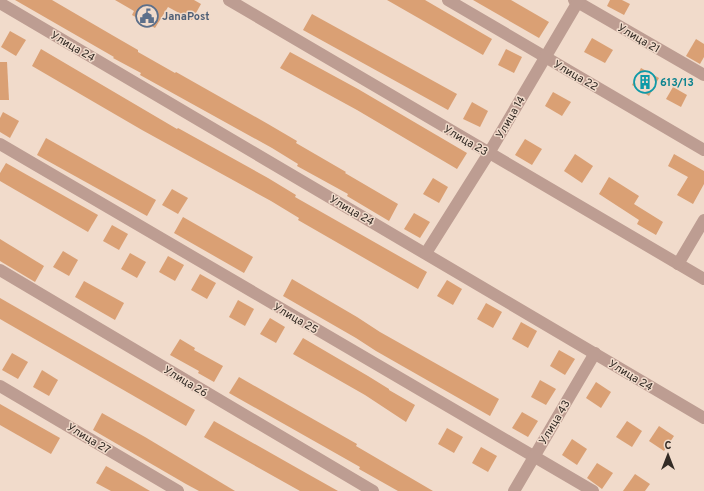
<svg xmlns="http://www.w3.org/2000/svg" width="704" height="491" font-family="Overpass,sans-serif">
	<rect width="100%" height="100%" fill="#f1dbcb"/>
	<!-- building -->
	<g fill="#daa074">
		<polygon points="15,0 52,0 112,35 138,50 138,52 175,73 176,72 268,124 297,141 296,143 346,172 345,173 398,204 389,221 347,196 348,194 297,166 298,164 272,148 140,75 141,73 113,58 114,57"/>
		<polygon points="115,0 194,0 201,4 192,20 168,7 155,28 132,15 134,11"/>
		<polygon points="387,0 425,0 492,39 483,55"/>
		<polygon points="473,0 511,0 549,22 539,38"/>
		<polygon points="610,0 622,0 630,4 624,15 607,6"/>
		<polygon points="312,14 457,94 448,110 303,30"/>
		<polygon points="10,31 26,40 16,56 1,47"/>
		<polygon points="592,38 613,50 605,63 584,52"/>
		<polygon points="696,39 704,44 704,57 700,64 686,56"/>
		<polygon points="41,49 177,129 178,128 268,178 296,195 295,197 427,272 418,289 298,220 299,218 271,201 142,130 32,66"/>
		<polygon points="506,49 522,57 514,73 498,65"/>
		<polygon points="290,52 358,89 467,153 457,169 357,110 280,68"/>
		<polygon points="0,62 7,62 9,100 0,100"/>
		<polygon points="641,68 659,78 649,96 632,85"/>
		<polygon points="673,87 687,95 681,107 666,99"/>
		<polygon points="553,92 571,102 562,116 545,106"/>
		<polygon points="472,102 488,111 480,127 463,119"/>
		<polygon points="3,112 19,121 10,138 0,132 0,118"/>
		<polygon points="46,138 156,200 147,216 37,155"/>
		<polygon points="525,139 542,149 532,165 515,155"/>
		<polygon points="575,154 593,166 582,183 564,171"/>
		<polygon points="674,154 704,171 704,184 693,204 677,195 688,177 668,166"/>
		<polygon points="6,163 98,215 88,232 0,181 0,173"/>
		<polygon points="609,177 639,196 634,204 663,222 656,235 637,224 639,220 599,194"/>
		<polygon points="433,178 448,187 439,203 423,194"/>
		<polygon points="172,189 188,198 178,214 162,205"/>
		<polygon points="414,213 430,222 420,238 404,229"/>
		<polygon points="183,217 253,257 244,273 174,233"/>
		<polygon points="112,225 128,234 119,250 103,241"/>
		<polygon points="0,239 44,266 35,282 0,261"/>
		<polygon points="63,251 78,260 69,276 53,267"/>
		<polygon points="130,253 146,262 137,278 121,269"/>
		<polygon points="168,256 184,265 175,281 159,272"/>
		<polygon points="200,274 216,283 207,299 191,290"/>
		<polygon points="292,279 357,317 380,332 499,399 490,416 376,351 356,338 283,296"/>
		<polygon points="447,280 462,289 453,305 437,296"/>
		<polygon points="84,281 124,303 115,320 75,297"/>
		<polygon points="0,298 195,410 186,426 0,319"/>
		<polygon points="238,300 254,309 245,326 229,317"/>
		<polygon points="486,303 502,312 493,328 477,319"/>
		<polygon points="270,318 285,327 276,343 260,334"/>
		<polygon points="521,322 537,331 528,348 512,339"/>
		<polygon points="303,338 368,376 389,389 389,390 415,405 406,422 365,395 293,354"/>
		<polygon points="180,339 195,348 194,350 223,366 214,382 198,373 199,371 170,355"/>
		<polygon points="559,350 575,359 565,375 550,366"/>
		<polygon points="12,353 28,362 18,379 2,370"/>
		<polygon points="42,370 58,380 49,396 33,387"/>
		<polygon points="239,377 357,444 356,446 433,491 398,491 359,469 360,467 229,393"/>
		<polygon points="540,380 556,389 546,405 531,397"/>
		<polygon points="596,382 611,392 601,408 586,398"/>
		<polygon points="0,404 60,438 51,454 0,425"/>
		<polygon points="522,412 538,421 528,437 512,428"/>
		<polygon points="102,413 145,437 235,491 199,491 186,484 93,430"/>
		<polygon points="214,421 306,473 338,491 300,491 204,437"/>
		<polygon points="627,421 642,431 632,447 616,437"/>
		<polygon points="659,426 674,436 664,451 649,441"/>
		<polygon points="447,428 463,437 454,453 438,444"/>
		<polygon points="572,439 587,449 577,465 562,455"/>
		<polygon points="481,447 497,456 488,472 472,463"/>
		<polygon points="597,463 613,473 602,489 587,478"/>
		<polygon points="106,466 131,480 150,491 111,491 96,483"/>
		<polygon points="635,474 650,484 645,491 623,491"/>
	</g>
	<g fill="none" stroke-linecap="round" stroke-linejoin="round">
		<!-- minor -->
		<g stroke="#bd9d92" stroke-width="12">
			<polyline points="229,0 704,279"/>
			<polyline points="448,0 704,150"/>
			<polyline points="574,0 704,75"/>
			<polyline points="0,3 704,418"/>
			<polyline points="0,144 593,491"/>
			<polyline points="426,253 489,153 579,0"/>
			<polyline points="678,264 704,220"/>
			<polyline points="0,270 373,491"/>
			<polyline points="0,386 178,491"/>
			<polyline points="514,491 595,353"/>
		</g>
	</g>
	<!-- icons -->
	<defs>
		<g id="civic-ring" transform="scale(1.15)"><circle r="9.5" fill="#f1dbcb" stroke="#5c6f8a" stroke-width="1.5"/><path d="M-.6-6.5H3V-4.5H.6V-3L4-1V1h2V6H-6V1h2V-1L-.6-3ZM-1.2 2.5V6h2.4V2.5Z" fill="#5c6f8a"/></g>
		<g id="building-ring" transform="scale(1.15)"><circle r="9.5" fill="#f1dbcb" stroke="#0f9aa8" stroke-width="1.5"/><path d="M-4-6H4V6H1V3H-1V6H-4ZM-2.5-4.3h1.7v1.8h-1.7ZM.8-4.3h1.7v1.8H.8ZM-2.5-1h1.7V.8h-1.7ZM.8-1h1.7V.8H.8Z" fill="#0f9aa8"/></g>
	</defs>
	<g fill-rule="evenodd">
		<use href="#civic-ring" x="147" y="16"/>
		<use href="#building-ring" x="645" y="82"/>
	</g>
	<g text-anchor="middle" stroke-width="3" stroke-linejoin="round" paint-order="stroke">
		<!-- service labels -->
		<g font-size="11" font-weight="bold" fill="#4e5e75" stroke="#f1dbcb" text-anchor="start">
			<text x="162" y="20">JanaPost</text>
		</g>
		<!-- street labels -->
		<g font-size="11" fill="#332b25" stroke="#f1dbcb">
			<text transform="translate(639 38) rotate(30)" y="4">Улица 21</text>
			<text transform="translate(73 46) rotate(30)" y="4">Улица 24</text>
			<text transform="translate(576 75) rotate(30)" y="4">Улица 22</text>
			<text transform="translate(510 117) rotate(-60)" y="4">Улица 14</text>
			<text transform="translate(466 140) rotate(30)" y="4">Улица 23</text>
			<text transform="translate(352 210) rotate(30)" y="4">Улица 24</text>
			<text transform="translate(296 318) rotate(30)" y="4">Улица 25</text>
			<text transform="translate(631 375) rotate(31)" y="4">Улица 24</text>
			<text transform="translate(186 381) rotate(31)" y="4">Улица 26</text>
			<text transform="translate(554 422) rotate(-59)" y="4">Улица 43</text>
			<text transform="translate(89 438) rotate(31)" y="4">Улица 27</text>
		</g>
		<!-- culture labels -->
		<g font-size="11" font-weight="bold" fill="#0d838f" stroke="#f1dbcb" text-anchor="start">
			<text x="660" y="86">613/13</text>
		</g>
	</g>
	<!-- north arrow -->
	<g transform="translate(668 455)" stroke="#f1dbcb" stroke-width="3" paint-order="stroke">
	<path d="M0-3L7 15L0 10L-7 15Z" fill="#332b25"/>
	<text y="-6" font-size="11" font-weight="bold" text-anchor="middle" fill="#332b25">С</text>
	</g>
</svg>
